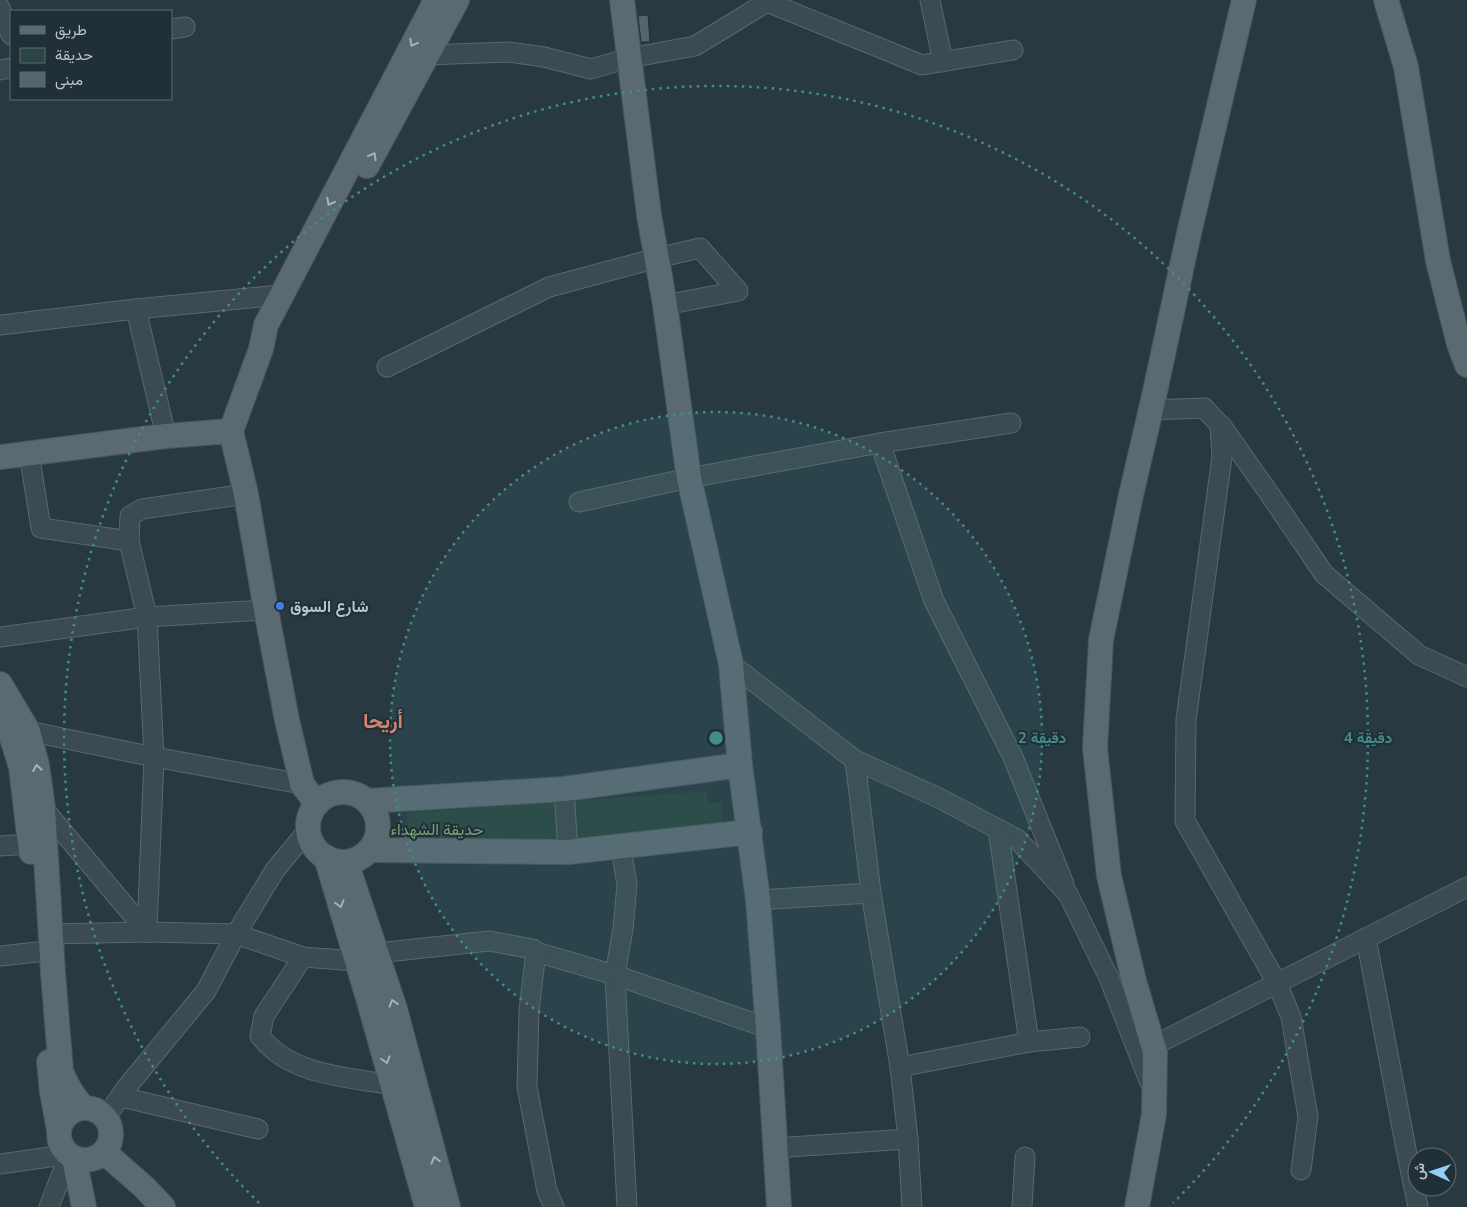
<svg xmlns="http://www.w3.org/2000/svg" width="1467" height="1207" font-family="'Nunito Sans',Vazirmatn,sans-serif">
	<rect width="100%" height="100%" fill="#283942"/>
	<!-- green -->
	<polygon fill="#2b4542" points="707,791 708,803 722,803 723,826 412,849 406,813"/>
	<!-- building -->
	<polygon fill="#53666f" stroke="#233139" points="648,15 650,42 641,42 638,16"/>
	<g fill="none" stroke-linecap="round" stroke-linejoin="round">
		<!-- minor casing -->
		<g stroke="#5a676f" stroke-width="21">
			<g id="minor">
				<polyline points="930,0 943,62"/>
				<polyline points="0,8 11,35"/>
				<polyline points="171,29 185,27"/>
				<polyline points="427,55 509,52 544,57 591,69 629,58 695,46 767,2 922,65 1013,50"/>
				<polyline points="0,70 11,68"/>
				<polyline points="136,309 166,436"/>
				<polyline points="0,325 136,309 281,295"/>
				<polyline points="387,367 549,287 657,258 700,248 738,291 665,305"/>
				<polyline points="1151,410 1204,408 1220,425 1222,457 1186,720 1185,821 1277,983 1291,1017 1308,1117 1301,1170"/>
				<polyline points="1221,425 1273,499 1324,574 1419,655 1467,677"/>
				<polyline points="880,443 934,601 1013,757 1064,884"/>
				<polyline points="29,453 41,528 129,541"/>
				<polyline points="579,502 689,478 880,443 1011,423"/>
				<polyline points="0,637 147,617 266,610"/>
				<polyline points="731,664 855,760 939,798 1017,839 1068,894 1109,978 1152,1088"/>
				<polyline points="28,731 154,757 302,784"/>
				<polyline points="855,760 871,893 900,1067 908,1139 912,1207"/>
				<polyline points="564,789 568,852"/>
				<polyline points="43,808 147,932"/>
				<polyline points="998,829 1029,1042"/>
				<polyline points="0,846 30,844"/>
				<polyline points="621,847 627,885 623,929 615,975 627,1207"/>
				<polyline points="758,900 871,893"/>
				<polyline points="147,932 154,757 147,617 129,541 130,516 142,509 246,494"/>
				<polyline points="50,934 147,932 236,934 303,957 357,961 377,953 489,941 533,949 536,952 615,975 768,1028"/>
				<polyline points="1366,938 1406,1149 1418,1207"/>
				<polyline points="536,952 529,1010 527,1087 547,1191 554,1207"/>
				<polyline points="0,956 37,952"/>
				<path d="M303 957 264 1016 260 1036C290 1076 348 1077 393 1085"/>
				<polyline points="1153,1046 1467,887"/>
				<polyline points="900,1067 1029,1042 1080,1037"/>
				<polyline points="121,1097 258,1129"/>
				<polyline points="106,1117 126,1088 206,991 236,934 275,870 309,829"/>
				<polyline points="775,1148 908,1139"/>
				<polyline points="0,1164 56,1156 65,1151"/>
				<polyline points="49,1207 69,1155"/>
				<polyline points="1022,1207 1025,1157"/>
			</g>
		</g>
		<!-- major casing -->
		<g stroke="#49565e" stroke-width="26">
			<g id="major">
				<polyline points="622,0 649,215 665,305 689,478 731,664 740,765 758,900 768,1028 779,1207"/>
				<polyline points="1386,0 1406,67 1438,261 1459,344 1467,365"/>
				<polyline points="367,166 457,0"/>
				<polyline points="0,457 166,436 231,431"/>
				<path d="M0 684 28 731 37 765 43 808 53 973 61 1071C66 1085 73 1096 83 1107"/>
				<polyline points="0,713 11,735 21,767 31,852"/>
				<circle cx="343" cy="827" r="35"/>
				<polyline points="367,801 564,789 740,765"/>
				<polyline points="317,804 302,784 287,720 266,610 246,494 231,431 261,349 266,325 436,0"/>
				<polyline points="370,850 568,852 750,832"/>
				<polyline points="326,857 368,998 427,1207"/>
				<polyline points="346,862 395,1009 448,1207"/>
				<polyline points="49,1062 52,1092 59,1130"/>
				<circle cx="85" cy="1134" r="26"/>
				<polyline points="104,1152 144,1187 163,1207"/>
				<polyline points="74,1158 84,1207"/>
				<polyline points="1137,1207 1154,1114 1155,1052 1134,981 1109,876 1095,748 1101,640 1131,495 1154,396 1189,233 1244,0"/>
			</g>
		</g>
		<!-- minor -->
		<use href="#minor" stroke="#3c4a52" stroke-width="19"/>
		<!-- major -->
		<use href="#major" stroke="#5a6972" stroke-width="24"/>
	</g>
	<!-- one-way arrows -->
	<defs><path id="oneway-chevron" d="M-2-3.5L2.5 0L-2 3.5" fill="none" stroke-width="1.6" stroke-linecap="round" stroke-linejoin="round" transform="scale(1.25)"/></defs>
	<g stroke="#a6b2ba">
		<use href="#oneway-chevron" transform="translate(413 43) rotate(118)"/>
		<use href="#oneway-chevron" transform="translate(373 156) rotate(-62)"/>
		<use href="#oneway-chevron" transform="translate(330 202) rotate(118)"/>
		<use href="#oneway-chevron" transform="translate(37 768) rotate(-100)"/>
		<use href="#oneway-chevron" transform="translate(340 904) rotate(74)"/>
		<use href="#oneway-chevron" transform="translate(393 1003) rotate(-107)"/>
		<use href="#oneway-chevron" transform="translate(386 1060) rotate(74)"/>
		<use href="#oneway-chevron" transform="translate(435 1160) rotate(-105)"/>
	</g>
	<!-- distance rings -->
	<circle cx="716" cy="738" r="326" fill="#428d8a" fill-opacity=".12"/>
	<g fill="none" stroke="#428d8a" stroke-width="2.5" stroke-dasharray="2.5 5">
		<circle cx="716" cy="738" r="326"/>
		<path d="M259 1203A652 652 0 1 1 1173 1203"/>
	</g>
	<!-- markers -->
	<circle fill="#3f7fe0" stroke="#212f37" stroke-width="2" cx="280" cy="606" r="5"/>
	<g text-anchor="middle" stroke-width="4" stroke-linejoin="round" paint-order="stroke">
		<!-- poi labels -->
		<g font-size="16" font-weight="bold" fill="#b9c4cc" stroke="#212f37" text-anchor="start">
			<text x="290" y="612">شارع السوق</text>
		</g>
		<!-- park labels -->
		<g font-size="16" fill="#78a179" stroke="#212f37">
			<text x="437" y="835">حديقة الشهداء</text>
		</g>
		<!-- district labels -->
		<g font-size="21" font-weight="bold" fill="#d3846d" stroke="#212f37">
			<text x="383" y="728">أريحا</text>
		</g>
	</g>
	<circle cx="716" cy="738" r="8" fill="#428d8a" stroke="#212f37" stroke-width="2.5"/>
	<g font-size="15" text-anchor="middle" font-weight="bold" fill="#428d8a" stroke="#212f37" stroke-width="4" stroke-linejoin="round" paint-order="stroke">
		<text x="1042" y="743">2 دقيقة</text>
		<text x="1368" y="743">4 دقيقة</text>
	</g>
	<!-- legend -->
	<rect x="10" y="10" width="162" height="90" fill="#212f37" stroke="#5e6b73"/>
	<rect x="20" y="26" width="25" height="8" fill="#5a6972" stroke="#5e6b73"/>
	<text x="55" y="35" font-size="15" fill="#b9c4cc">طريق</text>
	<rect x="20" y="48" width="25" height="15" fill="#2b4542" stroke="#5e6b73"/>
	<text x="55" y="60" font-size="15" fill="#b9c4cc">حديقة</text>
	<rect x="20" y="72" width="25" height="15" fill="#53666f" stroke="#5e6b73"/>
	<text x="55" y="85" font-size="15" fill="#b9c4cc">مبنى</text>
	<!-- north arrow -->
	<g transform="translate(1432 1172) rotate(273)"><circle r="24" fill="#212f37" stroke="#5e6b73"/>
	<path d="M0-4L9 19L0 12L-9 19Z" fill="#95cef5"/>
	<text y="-8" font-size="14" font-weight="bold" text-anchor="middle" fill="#b9c4cc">ش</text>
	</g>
</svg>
